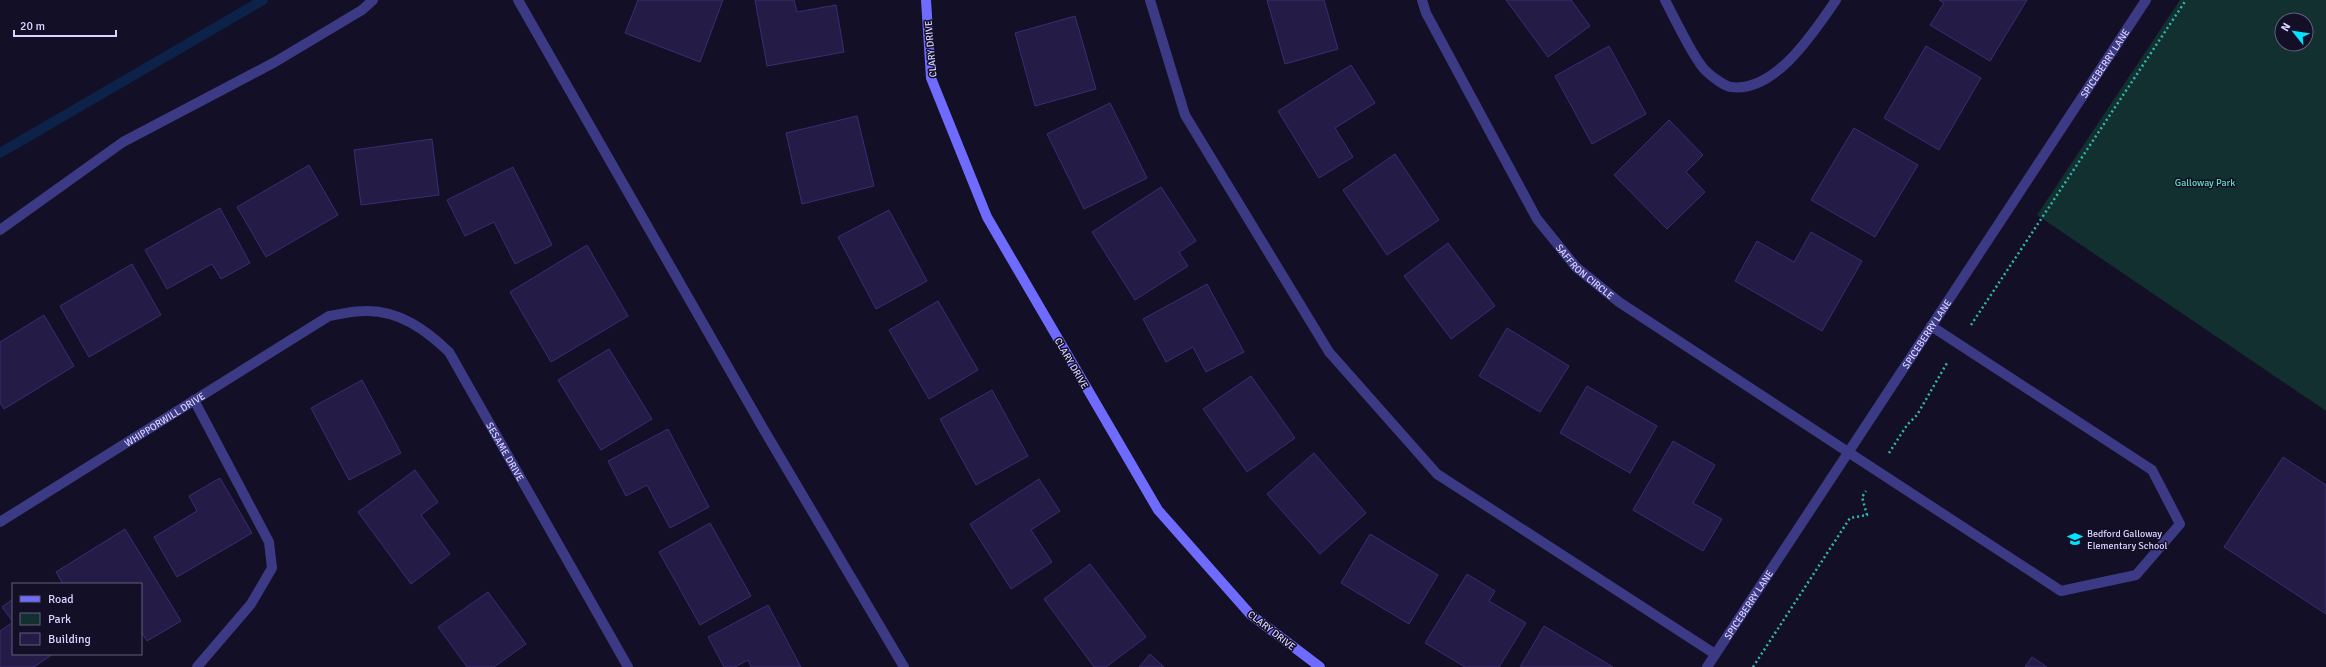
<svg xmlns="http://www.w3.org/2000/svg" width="2326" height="667" font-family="Signika,sans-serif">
	<rect width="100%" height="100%" fill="#130f26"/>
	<!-- green -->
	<path fill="#12302f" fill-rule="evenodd" d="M2180 0H2326V411L2037 215ZM2282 20H2306V44H2282Z"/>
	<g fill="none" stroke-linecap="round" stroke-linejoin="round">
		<!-- stream -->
		<polyline stroke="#0c2248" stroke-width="10" points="0,153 263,0"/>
	</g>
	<!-- building -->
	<g fill="#241b47" stroke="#3b2d73">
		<polygon points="638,0 723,0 700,62 625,33"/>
		<polygon points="755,0 794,0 797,12 836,5 844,52 767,66"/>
		<polygon points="1267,0 1324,0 1338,49 1285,64"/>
		<polygon points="1506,0 1571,0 1590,26 1548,57"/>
		<polygon points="1939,0 2027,0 1990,61 1930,25 1944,3"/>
		<polygon points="1075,16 1096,89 1035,106 1015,33"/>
		<polygon points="1609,46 1646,114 1592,144 1555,76"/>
		<polygon points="1926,46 1981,78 1939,150 1884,118"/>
		<polygon points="1351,65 1375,103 1335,128 1353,157 1319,178 1278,111"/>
		<polygon points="1110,103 1147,178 1084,209 1047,134"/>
		<polygon points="857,116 874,186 802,204 786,133"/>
		<polygon points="1669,120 1703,155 1686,172 1705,192 1667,229 1614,175"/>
		<polygon points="1854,128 1918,165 1875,237 1811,200"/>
		<polygon points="432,139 439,195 361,205 354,150"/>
		<polygon points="1395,154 1439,220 1387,255 1343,190"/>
		<polygon points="309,165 338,215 266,257 237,207"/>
		<polygon points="513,167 552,245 515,264 494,222 465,236 447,200"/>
		<polygon points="1161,187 1196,241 1179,252 1188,266 1135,300 1092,232"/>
		<polygon points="220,208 250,263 221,279 212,264 167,289 145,250"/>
		<polygon points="889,210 927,281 876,309 838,237"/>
		<polygon points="1811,232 1862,261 1822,331 1735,281 1757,241 1794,262"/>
		<polygon points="1448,243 1495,306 1451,339 1404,276"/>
		<polygon points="587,245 628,316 551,362 510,292"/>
		<polygon points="132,264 161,315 89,357 60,306"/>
		<polygon points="1207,284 1244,352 1206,372 1193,347 1166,362 1143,319"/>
		<polygon points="938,301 978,370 929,399 889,330"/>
		<polygon points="44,315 74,366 4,409 0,403 0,342"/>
		<polygon points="1507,328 1569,366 1540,412 1479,376"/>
		<polygon points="609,349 652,419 601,450 558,380"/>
		<polygon points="1251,376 1295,438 1247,472 1203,409"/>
		<polygon points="362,380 401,453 349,480 311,408"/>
		<polygon points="1587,386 1657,426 1630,473 1560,433"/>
		<polygon points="992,390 1028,456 976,485 940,419"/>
		<polygon points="668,429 709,507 670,528 647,485 626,496 608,461"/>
		<polygon points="1673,441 1715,465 1693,503 1722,519 1703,551 1633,510"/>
		<polygon points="1314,453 1366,513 1320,554 1267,494"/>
		<polygon points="2283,457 2326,485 2326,614 2224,547"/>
		<polygon points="415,470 438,502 421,515 450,554 411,584 358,512"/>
		<polygon points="220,478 252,533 177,577 154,537 197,511 189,496"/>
		<polygon points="1039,479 1060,511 1031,530 1052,562 1011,589 970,524"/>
		<polygon points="710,523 751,596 700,625 659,552"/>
		<polygon points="125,529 181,621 147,641 141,631 141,584 63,584 56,572"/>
		<polygon points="1370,534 1438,575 1409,624 1341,583"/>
		<polygon points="1090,564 1146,637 1106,667 1094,667 1044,599"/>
		<polygon points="1467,574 1495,591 1489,601 1526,623 1499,667 1465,667 1425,643"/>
		<polygon points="488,592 526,644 494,667 467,667 438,627"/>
		<polygon points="13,599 13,654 53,654 34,667 0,667 0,631 13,622 2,607"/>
		<polygon points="768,605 801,667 751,667 748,660 735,667 724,667 708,637"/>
		<polygon points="1544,626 1613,667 1520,667"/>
		<polygon points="1150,654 1164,667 1139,667"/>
		<polygon points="2032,657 2047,667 2025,667"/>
	</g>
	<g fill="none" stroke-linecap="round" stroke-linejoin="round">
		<!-- path -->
		<g stroke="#2fb8b0" stroke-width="2.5" stroke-dasharray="2 3" stroke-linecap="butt">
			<polyline points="1971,325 2186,0"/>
			<polyline points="1889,453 1907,425 1917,415 1947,363"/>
			<polyline points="1753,667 1850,518 1867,515 1862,497 1866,491"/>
		</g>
		<!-- lane -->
		<g stroke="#3d3a85" stroke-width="10">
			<polyline points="518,0 764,430 904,667"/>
			<polyline points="1150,0 1185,115 1329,352 1437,474 1715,654"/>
			<path d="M1665 0C1673 15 1695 62 1706 71 1711 76 1724 86 1731 87 1775 93 1814 32 1836 0"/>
			<polyline points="0,230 123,142 275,62 362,10 373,0"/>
			<polyline points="194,400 269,542 272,568 251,604 197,667"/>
			<polyline points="1848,452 2061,591 2136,575 2180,524 2152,470 1931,326"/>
		</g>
		<!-- street -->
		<g stroke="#3d3a85" stroke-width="10">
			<path id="s1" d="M1422 0 1426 13 1537 219 1576 267 1619 302 1848 452"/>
			<path id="s2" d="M0 522 329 316C341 314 353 311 365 311 399 310 426 330 449 352L628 667"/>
			<path id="s3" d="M1707 667 2146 0"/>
		</g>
		<!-- secondary -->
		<polyline stroke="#6f6bff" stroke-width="10" points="926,0 931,78 987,217 1158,510 1250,614 1320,667"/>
	</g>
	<!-- icons -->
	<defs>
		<g id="school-bare" transform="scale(1.2)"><path d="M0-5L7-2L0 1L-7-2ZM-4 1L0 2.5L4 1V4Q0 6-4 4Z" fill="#00e5ff" stroke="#130f26" stroke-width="2.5" paint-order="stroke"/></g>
	</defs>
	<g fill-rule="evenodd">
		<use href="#school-bare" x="2075" y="539"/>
	</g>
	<g text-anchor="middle" stroke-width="3" stroke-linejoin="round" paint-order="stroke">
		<!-- street labels -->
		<g font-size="10" fill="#d9d4ff" stroke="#130f26">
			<text transform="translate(930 49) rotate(-95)" y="4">CLARY DRIVE</text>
			<text dy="4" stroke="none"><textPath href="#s3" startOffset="723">SPICEBERRY LANE</textPath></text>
			<text dy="4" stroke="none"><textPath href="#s1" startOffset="319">SAFFRON CIRCLE</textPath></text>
			<text dy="4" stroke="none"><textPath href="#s3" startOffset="399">SPICEBERRY LANE</textPath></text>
			<text transform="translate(1072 363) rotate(60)" y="4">CLARY DRIVE</text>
			<text dy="4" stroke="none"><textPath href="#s2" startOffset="194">WHIPPORWILL DRIVE</textPath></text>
			<text dy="4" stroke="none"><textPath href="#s2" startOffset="635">SESAME DRIVE</textPath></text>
			<text dy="4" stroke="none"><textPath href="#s3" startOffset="75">SPICEBERRY LANE</textPath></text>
			<text transform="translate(1272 630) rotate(38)" y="4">CLARY DRIVE</text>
		</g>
		<!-- park labels -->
		<g font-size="10" fill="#5fe0c0" stroke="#130f26">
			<text x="2205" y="186">Galloway Park</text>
		</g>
		<!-- poi labels -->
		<g font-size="10" fill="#d9d4ff" stroke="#130f26" text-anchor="start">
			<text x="2087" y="537">Bedford Galloway<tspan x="2087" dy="12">Elementary School</tspan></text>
		</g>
	</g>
	<!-- legend -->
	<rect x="12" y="583" width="130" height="72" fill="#130f26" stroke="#625e7d"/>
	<rect x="20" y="596" width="20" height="6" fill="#6f6bff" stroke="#625e7d"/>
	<text x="48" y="603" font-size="12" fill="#d9d4ff">Road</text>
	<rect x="20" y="613" width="20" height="12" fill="#12302f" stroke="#625e7d"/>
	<text x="48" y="623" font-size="12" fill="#d9d4ff">Park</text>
	<rect x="20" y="633" width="20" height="12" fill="#241b47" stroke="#625e7d"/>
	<text x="48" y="643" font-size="12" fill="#d9d4ff">Building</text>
	<!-- north arrow -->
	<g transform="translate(2294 32) rotate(300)"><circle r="19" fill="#130f26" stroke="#625e7d"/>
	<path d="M0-3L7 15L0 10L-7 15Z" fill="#00e5ff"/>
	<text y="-6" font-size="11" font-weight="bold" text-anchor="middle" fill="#d9d4ff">N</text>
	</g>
	<!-- scale -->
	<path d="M14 30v6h102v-6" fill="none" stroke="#d9d4ff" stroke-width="2"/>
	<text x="20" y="30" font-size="12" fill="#d9d4ff" stroke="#130f26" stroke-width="3" paint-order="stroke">20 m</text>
</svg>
